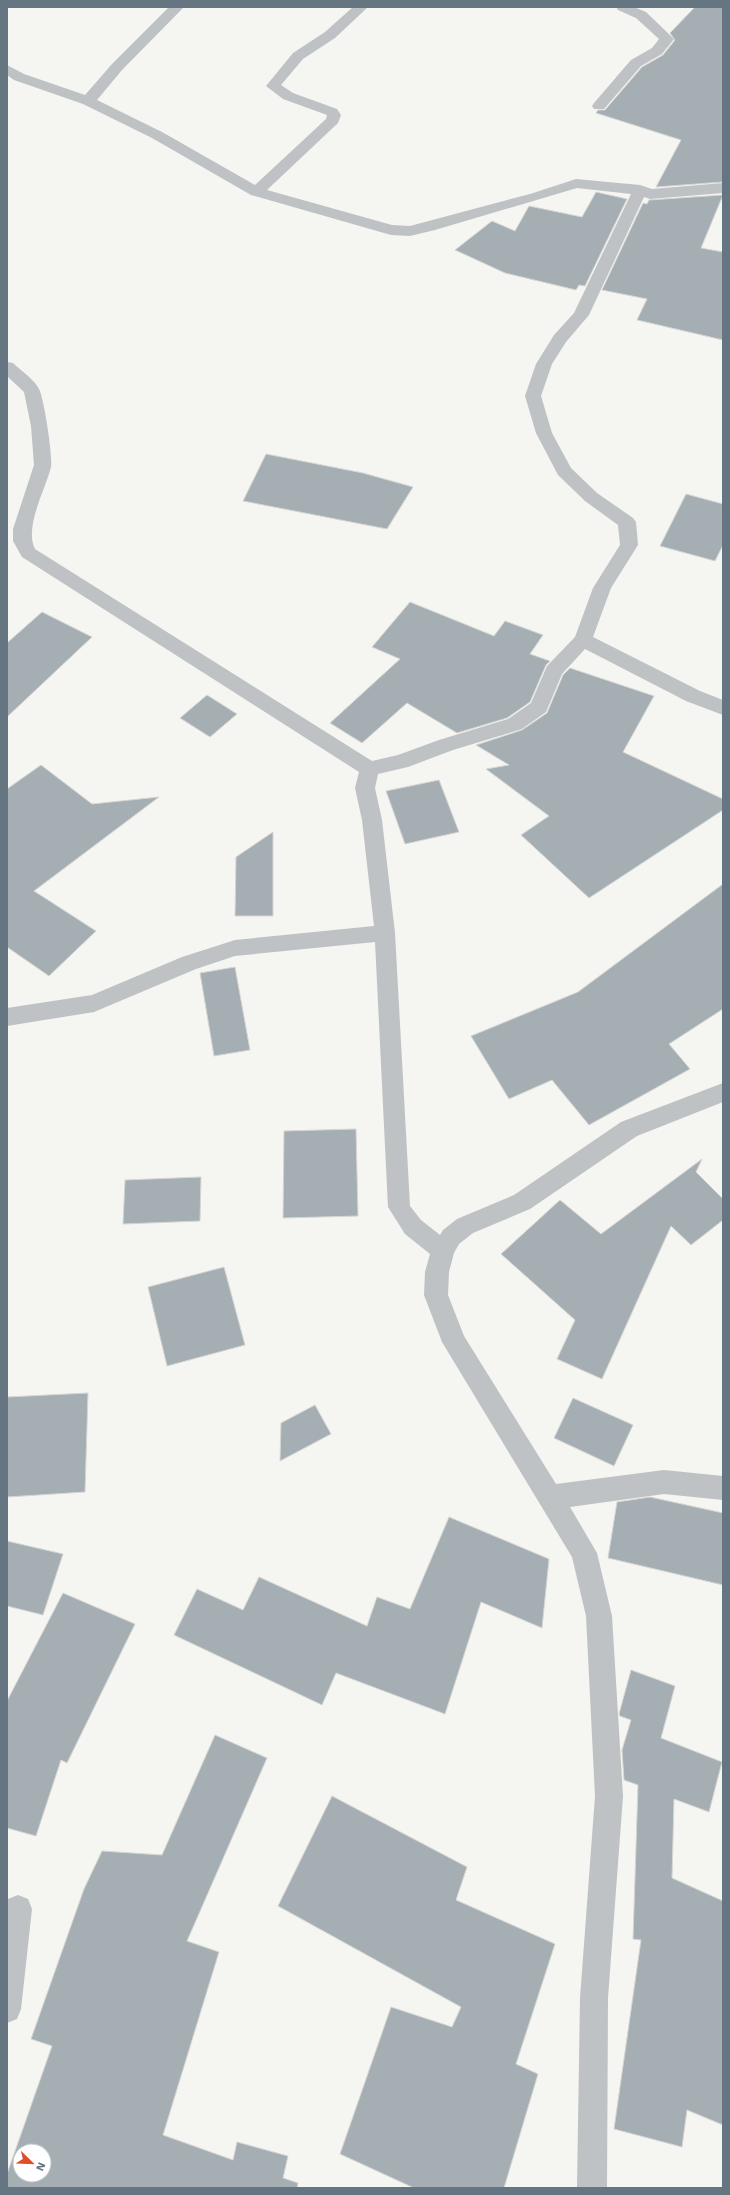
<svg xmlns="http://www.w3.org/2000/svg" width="730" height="2195" font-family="'Work Sans',sans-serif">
	<rect width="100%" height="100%" fill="#f5f5f1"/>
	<!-- building -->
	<g fill="#a5aeb3" stroke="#d6d6d4" fill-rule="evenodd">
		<polygon points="695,7 723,7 723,182 656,187 681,140 596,113 598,110 605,110 642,67 663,55 675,40 670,33"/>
		<polygon points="596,192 627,199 585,286 579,285 576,290 505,273 455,250 492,221 515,231 529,206 582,217"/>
		<polygon points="723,195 701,248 723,252 723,340 637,320 647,299 602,290 643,203 647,204 649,200"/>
		<polygon points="266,454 363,473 413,487 387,529 243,501"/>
		<polygon points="686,494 723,504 723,545 715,561 660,546"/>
		<polygon points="410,602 494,636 505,621 543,635 530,654 550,661 546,665 530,702 507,718 457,733 407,703 362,743 330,723 400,659 372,647"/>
		<polygon points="42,612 92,637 7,717 7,643"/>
		<polygon points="570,668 654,696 623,752 723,799 723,810 589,898 521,835 549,816 486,769 509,765 476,745 522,730 547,713 563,675"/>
		<polygon points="207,695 237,714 210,737 180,718"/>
		<polygon points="41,765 92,804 159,797 34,891 96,931 49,976 7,947 7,789"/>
		<polygon points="439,780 459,832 405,844 386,791"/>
		<polygon points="273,832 273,916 235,916 236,857"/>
		<polygon points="723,884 723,1009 669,1044 690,1069 589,1125 552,1080 509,1099 471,1036 578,992"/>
		<polygon points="235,967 250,1050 214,1056 200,973"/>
		<polygon points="356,1129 358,1216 283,1218 284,1131"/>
		<polygon points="702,1159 696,1172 723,1199 723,1220 691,1245 671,1226 602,1379 557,1359 575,1320 501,1254 560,1200 601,1234"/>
		<polygon points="201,1177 200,1221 123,1224 125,1180"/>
		<polygon points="224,1267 245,1345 167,1366 148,1287"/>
		<polygon points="88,1393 85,1492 7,1497 7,1397"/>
		<polygon points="573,1398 633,1425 614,1466 554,1438"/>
		<polygon points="315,1405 331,1434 280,1461 281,1423"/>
		<polygon points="650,1497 723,1513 723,1585 608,1558 617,1502"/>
		<polygon points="449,1517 549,1559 542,1628 481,1602 445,1714 336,1673 322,1705 174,1635 197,1589 243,1610 259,1577 367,1626 377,1597 410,1609"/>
		<polygon points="7,1541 63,1554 43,1615 7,1606"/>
		<polygon points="63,1593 135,1624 67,1763 61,1760 36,1836 7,1828 7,1701"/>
		<polygon points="631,1670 675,1686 661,1738 722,1762 709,1812 674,1799 672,1878 723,1901 723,2125 687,2110 682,2147 614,2129 641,1940 633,1939 638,1785 624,1780 622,1750 631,1720 620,1716 619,1714"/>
		<path d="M215 1735 267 1758 187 1941 219 1952 163 2135 233 2160 237 2142 288 2156 283 2178 298 2183 297 2188H7V2174L52 2046 31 2039 84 1889 102 1851 162 1855ZM20 2151H44V2175H20Z"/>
		<polygon points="332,1796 467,1867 456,1900 555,1944 516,2064 538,2074 504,2188 414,2188 340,2154 391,2007 452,2027 461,2007 278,1906"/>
	</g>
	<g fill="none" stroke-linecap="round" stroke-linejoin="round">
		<!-- minor -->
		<g fill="#bec2c5" fill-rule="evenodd">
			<path d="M169 7H184L122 70 97 100 162 132 255 185 326 119 327 115 283 99 266 86 293 53 325 32 353 7H368L335 38 303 59 281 85 293 93 337 109 341 115 338 123 267 190 392 225 410 226 530 194 576 179 640 185 652 189 723 183V193L650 199 644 197 589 315 566 342 552 364 541 396 552 433 571 468 597 493 633 518 636 522 638 545 611 588 593 637 700 691 723 700V715L686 701 585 649 562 674 546 712 522 729 453 750 408 767 378 774 375 788 382 820 395 933 410 1206 421 1220 440 1235 443 1230 457 1219 514 1195 621 1122 723 1083V1102L637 1136 530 1209 473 1233 459 1244 454 1253 449 1272 448 1295 464 1336 556 1484 664 1470 723 1476V1500L664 1494 570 1507 597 1553 612 1616 623 1796 608 1998 607 2188H577L580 1998 595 1796 586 1616 572 1557 442 1342 424 1295 425 1272 430 1254 405 1234 388 1207 375 942 235 956 196 969 94 1012 7 1026V1008L92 995 182 957 235 940 374 926 362 820 355 788 359 772 22 557 13 541V529L34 465 31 426 24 392 7 376V362L13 363C21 371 34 379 39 389 44 398 53 458 51 467 45 491 24 527 35 549L372 761 398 755 439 740 508 719 531 703 547 666 575 637 593 588 620 545 618 525 585 501 558 475 536 433 525 396 536 364 554 335 574 313 631 194 577 188 435 230 410 236 391 235 251 195 152 138 83 104 14 80 7 75V65L24 74 85 95 112 64Z"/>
			<polygon points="616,7 634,7 646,12 674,39 662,54 641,66 604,109 594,109 592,106 594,103 631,60 652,48 659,39 636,18 618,10"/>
			<polygon points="18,1895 28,1899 32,1909 21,2009 17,2019 7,2023 7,1901 8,1899"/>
		</g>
	</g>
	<!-- border -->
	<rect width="730" height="2195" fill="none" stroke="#657682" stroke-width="16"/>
	<!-- north arrow -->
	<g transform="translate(32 2163) rotate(113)"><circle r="19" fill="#ffffff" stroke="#c1c8cd"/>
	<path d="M0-3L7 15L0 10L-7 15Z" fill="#de4f29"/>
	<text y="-6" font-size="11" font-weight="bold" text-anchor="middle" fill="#657682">N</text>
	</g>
</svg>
